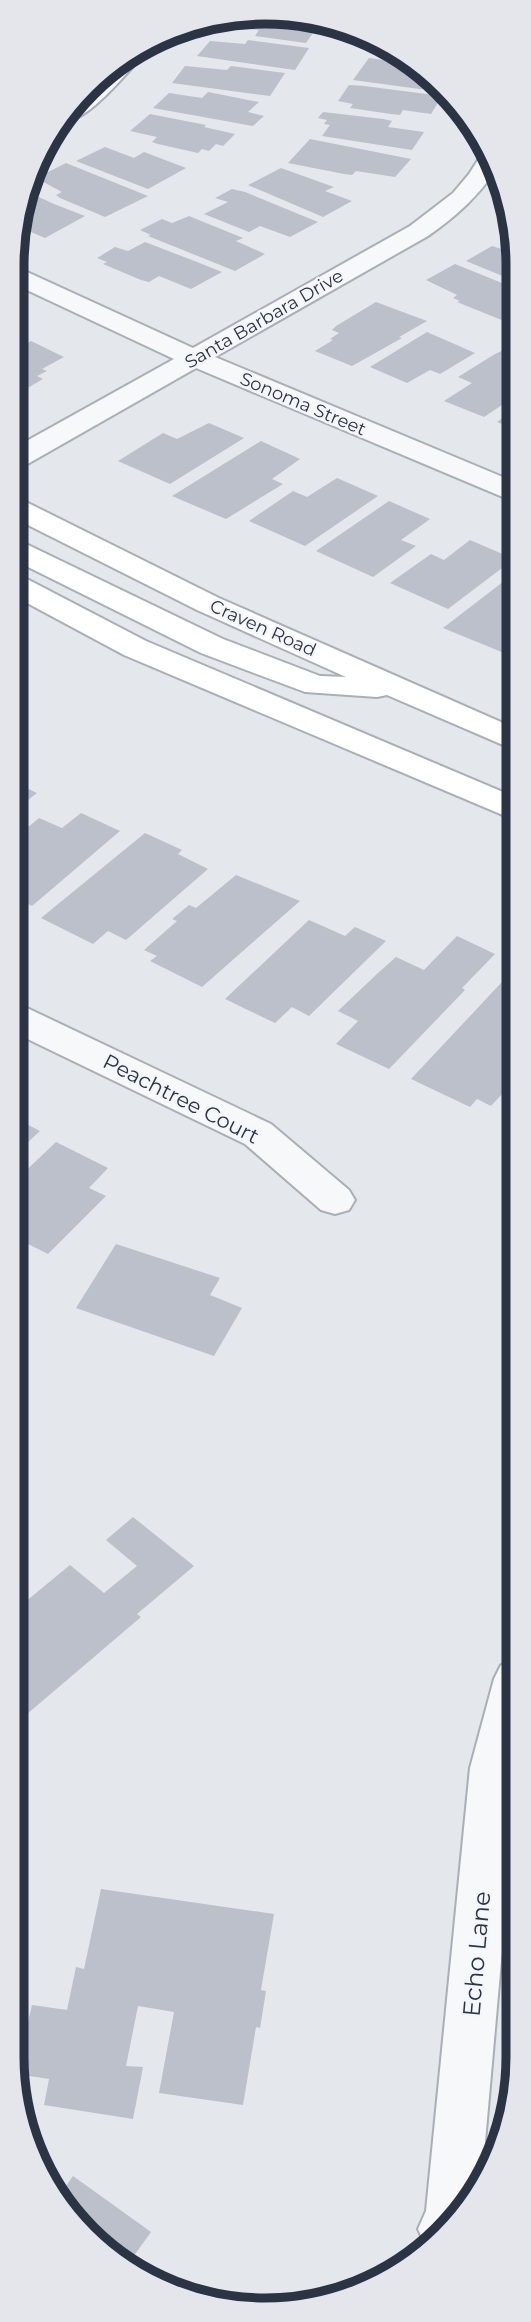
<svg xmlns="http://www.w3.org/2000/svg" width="531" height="2322" font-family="Montserrat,sans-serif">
	<rect width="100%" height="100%" fill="#e4e7ec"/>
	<!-- building -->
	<g fill="#bbc0ca">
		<polygon points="282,16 321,21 306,43 255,36 259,30 227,26 233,19"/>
		<polygon points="248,40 255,41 309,48 295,70 197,56 210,41 245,44"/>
		<polygon points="383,42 405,58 375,54"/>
		<polygon points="369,58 413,64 449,93 353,80"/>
		<polygon points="185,66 227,70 231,66 285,73 270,96 172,83"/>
		<polygon points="349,85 364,86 442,96 431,114 403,110 400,115 391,114 350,108 353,104 338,101"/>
		<polygon points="208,92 259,102 248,112 264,116 253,126 153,108 169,93 202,98"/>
		<polygon points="323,112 383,119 392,121 388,127 424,132 412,150 322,136 330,125 324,124 327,120 318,118"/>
		<polygon points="150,114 206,125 204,127 235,134 223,146 216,144 209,151 202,149 198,153 158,144 152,142 157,137 130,131"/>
		<polygon points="310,139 411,159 395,177 356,171 352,175 344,174 288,163"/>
		<polygon points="105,147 134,158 144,152 186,168 148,189 76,161"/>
		<polygon points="66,163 148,196 105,217 60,198 56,195 62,192 36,178"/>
		<polygon points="281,168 334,187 325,191 352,201 323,217 248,185"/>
		<polygon points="232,189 245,192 318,222 290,237 260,226 249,232 204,214 228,202 215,198"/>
		<polygon points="28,192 54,204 85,216 45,238 17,226"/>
		<polygon points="189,216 243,238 236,241 265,254 235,271 148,236 151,235 140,230 162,219 172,223"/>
		<polygon points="145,242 197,262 222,272 191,289 159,276 149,282 141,280 103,264 107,262 97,258 115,247 128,251"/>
		<polygon points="492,246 517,254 517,282 466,261"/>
		<polygon points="455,264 517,289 517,318 509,323 457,302 460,301 453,298 457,295 426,280"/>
		<polygon points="376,302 427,321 399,337 402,338 352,366 315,351 333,340 330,339 339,333 332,330 336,326"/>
		<polygon points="427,332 475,353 440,374 430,370 407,383 370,367"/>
		<polygon points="31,341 64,357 42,369 47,371 37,376 43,379 14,396 14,350"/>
		<polygon points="517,344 517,395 484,417 444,401 472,383 458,377 495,354"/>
		<polygon points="517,407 517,430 497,422 504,417 502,416"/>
		<polygon points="209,423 244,438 170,484 118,461 163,433 177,439"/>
		<polygon points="261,441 300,459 272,479 283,484 226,519 172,496"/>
		<polygon points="337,478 378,496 305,546 249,521 293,491 307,497"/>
		<polygon points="389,501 430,519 401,540 416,546 373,577 316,551"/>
		<polygon points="470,540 514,559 448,609 390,583 431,554 444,560"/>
		<polygon points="517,571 517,643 504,653 443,628"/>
		<polygon points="14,782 37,793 14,811"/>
		<polygon points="81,813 120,831 32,906 14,897 14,839 39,818 62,828"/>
		<polygon points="145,833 182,850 178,854 208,869 126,940 108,931 93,944 41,918"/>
		<polygon points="236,875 300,901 202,987 150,961 157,956 144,950 177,921 172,919 189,905 196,908"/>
		<polygon points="309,920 345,936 355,927 386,941 309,1016 292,1007 275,1023 225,999"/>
		<polygon points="457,936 495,954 462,988 465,990 389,1069 336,1044 358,1021 338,1011 378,973 396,957 424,970"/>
		<polygon points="501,983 517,990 517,1078 491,1106 477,1099 470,1107 411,1079"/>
		<polygon points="13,1117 40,1131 13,1156"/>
		<polygon points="56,1142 108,1168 89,1188 106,1196 48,1254 20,1240 13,1247 13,1183"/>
		<polygon points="116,1244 220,1278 210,1295 242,1308 214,1356 76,1308"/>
		<polygon points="133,1517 194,1566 137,1614 141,1617 13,1726 13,1612 70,1565 104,1593 137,1566 106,1540"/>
		<polygon points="101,1889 274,1914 261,1990 266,1991 260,2028 256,2027 243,2105 159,2093 174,2012 138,2006 126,2066 143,2067 133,2119 44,2105 49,2079 16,2074 32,2005 67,2010 76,1967 84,1969"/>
		<polygon points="42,2170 66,2186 73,2176 151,2232 128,2264 75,2224"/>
	</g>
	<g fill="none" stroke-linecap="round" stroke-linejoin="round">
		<!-- street casing -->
		<g stroke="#a9aeb7" stroke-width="4">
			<g id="street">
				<path d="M139 51 142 55 139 60C124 76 84 125 62 121L112 64Z"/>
				<path d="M489 148 497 168C478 197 455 217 428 236L215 357 517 483V503L196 368 24 466 14 468V448L174 359 14 284V266L193 348 410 226 453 193 469 174 485 149Z"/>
				<polygon points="14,1005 27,1008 271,1124 349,1190 355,1200 349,1210 335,1214 321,1210 245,1144 13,1032"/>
				<polygon points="517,1659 517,1781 481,2187 427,2249 418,2229 426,2211 470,1768 494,1679 501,1665"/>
			</g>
		</g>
		<!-- secondary casing -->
		<g stroke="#a9aeb7" stroke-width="4">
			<g id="secondary">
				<polygon points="14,498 24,501 219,598 517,729 517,751 387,695 377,697 305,692 201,653 14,560 14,540 24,543 223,639 320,676 346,677 197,610 14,518"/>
				<polygon points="14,575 25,578 146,641 517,798 517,821 124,655 14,596"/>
			</g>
		</g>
		<!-- street -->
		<use href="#street" fill="#f7f8fa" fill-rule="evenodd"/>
		<!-- secondary -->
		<use href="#secondary" fill="#fff" fill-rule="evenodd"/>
	</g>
	<g text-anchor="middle" stroke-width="5" stroke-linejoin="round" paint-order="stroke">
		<!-- far-street labels -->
		<g font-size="18" fill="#2b3445" stroke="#f4f6f9">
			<text transform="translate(264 319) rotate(-30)" y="6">Santa Barbara Drive</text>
			<text transform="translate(303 404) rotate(23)" y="6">Sonoma Street</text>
			<text transform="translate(263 628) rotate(24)" y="6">Craven Road</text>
		</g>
		<!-- street labels -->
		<g font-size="21" fill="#2b3445" stroke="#f4f6f9">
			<text transform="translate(181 1099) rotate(27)" y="7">Peachtree Court</text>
		</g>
		<!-- near-street labels -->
		<g font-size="24" fill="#2b3445" stroke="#f4f6f9">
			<text transform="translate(477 1954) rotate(-85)" y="8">Echo Lane</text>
		</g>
	</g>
	<!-- crop -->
	<path d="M0 0H531V2322H0ZM265 24H265A241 241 0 0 1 506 265V2057A241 241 0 0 1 265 2298H265A241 241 0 0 1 24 2057V265A241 241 0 0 1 265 24Z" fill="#e4e6eb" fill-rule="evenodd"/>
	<path fill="none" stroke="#2b3445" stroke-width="9" d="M265 24H265A241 241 0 0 1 506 265V2057A241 241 0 0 1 265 2298H265A241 241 0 0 1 24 2057V265A241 241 0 0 1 265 24Z"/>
</svg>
